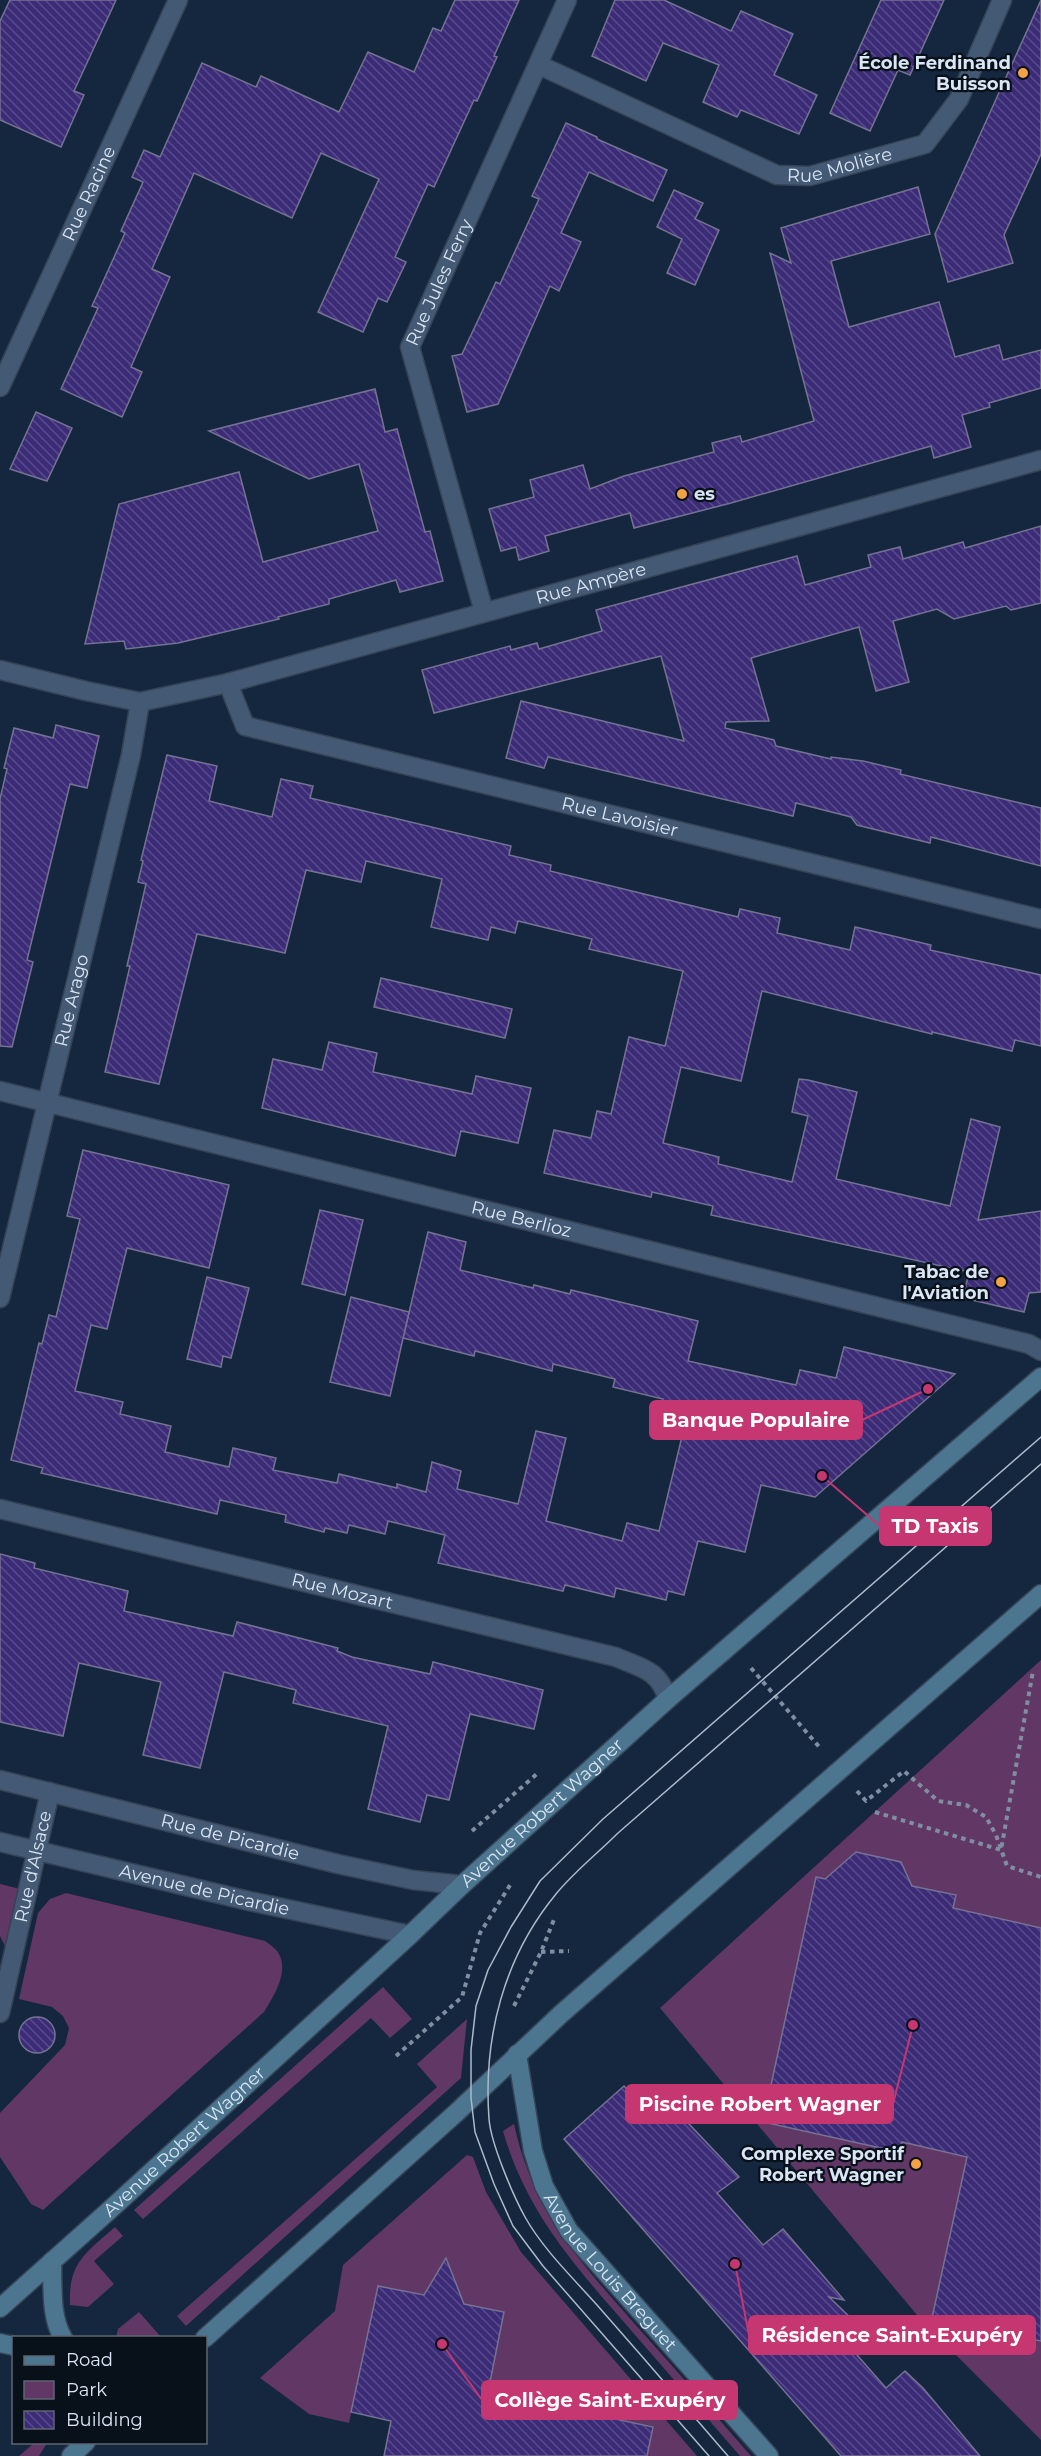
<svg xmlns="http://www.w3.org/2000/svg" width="1041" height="2456" font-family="Montserrat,sans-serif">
	<defs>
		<pattern id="building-back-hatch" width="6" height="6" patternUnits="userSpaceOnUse" patternTransform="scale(1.5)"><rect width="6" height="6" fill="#3c2c77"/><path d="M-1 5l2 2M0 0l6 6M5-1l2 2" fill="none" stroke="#584b8b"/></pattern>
	</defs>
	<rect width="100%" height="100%" fill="#14273e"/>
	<!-- green -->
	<g fill="#603765">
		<polygon points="1041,1660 1041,2440 922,2321 660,2008"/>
		<polygon points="0,1884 20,1889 8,1952 0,1936"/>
		<path d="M66 1893 265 1941C269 1944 277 1949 279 1954 289 1973 273 1997 264 2012L43 2210 31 2204 0 2157V2113L65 2045 69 2028 63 2016 52 2007 19 1999 38 1913 50 1899Z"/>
		<polygon points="383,1987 412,2019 390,2038 371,2018 143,2219 134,2210"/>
		<polygon points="467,2019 461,2078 186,2326 177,2316 437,2087 417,2064"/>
		<path d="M514 2124C534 2215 583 2265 642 2332 679 2373 715 2415 751 2456H740C703 2413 666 2371 629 2328 575 2266 526 2212 503 2131Z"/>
		<polygon points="467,2155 473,2157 486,2192 521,2252 697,2456 647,2456 652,2427 524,2399 480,2434 504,2312 460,2303 440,2273 432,2282 426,2303 378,2286 349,2423 309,2414 260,2378 335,2311 343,2265"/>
		<path d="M115 2227 123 2236 94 2261 114 2284 88 2307 70 2305C68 2262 86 2253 115 2227Z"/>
		<polygon points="139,2312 161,2337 116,2337 118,2329"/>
		<polygon points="34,2443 47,2443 39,2456 19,2456"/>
	</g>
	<!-- building -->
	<g fill="url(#building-back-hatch)" stroke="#757293" stroke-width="1.5">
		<polygon points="10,0 116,0 74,91 84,95 61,147 0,120 0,21"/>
		<polygon points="455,0 519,0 494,56 497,57 477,101 474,100 434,187 428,184 395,257 406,262 387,302 378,298 363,332 318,312 379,179 321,153 292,218 194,173 152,269 170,277 131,367 142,372 122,417 61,389 98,308 92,306 125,233 121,231 143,182 132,177 144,150 160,157 202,63 256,87 261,76 339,112 368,52 414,72 433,28 441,31"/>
		<polygon points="615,0 664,0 731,31 741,11 793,34 774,75 817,95 799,134 741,110 737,117 703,102 719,65 663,43 646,81 592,56"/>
		<polygon points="881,0 944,0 910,75 898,70 870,131 830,113"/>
		<polygon points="1041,0 1041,154 1004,235 1013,263 948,282 935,234"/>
		<polygon points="566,123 597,137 597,139 667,170 653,201 589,172 561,233 581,242 559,291 550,286 498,404 467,412 452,356 462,354 496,282 500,284 539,199 532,196"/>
		<polygon points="918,187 930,234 831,261 849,327 939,302 955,357 999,345 1003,360 1041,350 1041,388 989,403 990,407 962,415 971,447 934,458 931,446 731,503 634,528 630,513 545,536 549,551 519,560 516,547 501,551 489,509 534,497 530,480 583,465 590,489 624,476 714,452 712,443 740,436 742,442 814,421 770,253 791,263 781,228"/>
		<polygon points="674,190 703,203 695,219 719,230 695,285 667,273 682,239 657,227"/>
		<polygon points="375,389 385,432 397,429 425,532 430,531 443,581 400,592 396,580 329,599 329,604 278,617 279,619 178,643 126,649 124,641 85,644 119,504 239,472 263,562 378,531 359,464 309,479 209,431"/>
		<polygon points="36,412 72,428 47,481 10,469"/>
		<polygon points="1041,526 1041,603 1011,610 1006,606 954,619 937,609 893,621 909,682 876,691 859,627 751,658 769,721 726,722 725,728 774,740 776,746 831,759 831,757 863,761 901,770 900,774 1041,808 1041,866 931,837 930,843 857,825 851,817 796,803 793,816 548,757 544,768 506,758 521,701 684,741 661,656 434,713 422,670 510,646 511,650 537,643 539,649 602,631 596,610 797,556 805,585 871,567 868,555 900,547 903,559 963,542 965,548"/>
		<polygon points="56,725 99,736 87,788 70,784 27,960 33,962 12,1047 0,1046 0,799 7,769 4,768 14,728 53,738"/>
		<polygon points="167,755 217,766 209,801 272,817 281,779 313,786 310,798 511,846 509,855 551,865 550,871 738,917 740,909 780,918 777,933 850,950 855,927 931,945 930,950 1041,975 1041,1046 1015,1040 1012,1051 932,1032 932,1034 762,991 741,1081 681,1067 663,1143 719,1157 718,1164 792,1182 808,1116 792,1112 799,1079 808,1080 857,1092 836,1179 950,1206 971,1119 1000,1127 978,1220 1041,1211 1041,1292 1029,1293 1024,1312 963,1298 969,1272 711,1215 713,1206 652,1192 651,1197 544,1173 554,1130 591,1138 597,1111 611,1114 629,1037 665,1046 683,971 589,949 592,939 518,921 515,933 491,927 488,940 431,927 442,879 366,861 361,882 306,870 285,953 197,934 159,1084 105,1072 130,966 127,966 146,884 138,882 143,861 141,860"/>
		<polygon points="381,978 512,1009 505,1038 374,1007"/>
		<polygon points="329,1042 377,1053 373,1072 472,1094 476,1076 531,1088 518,1143 461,1131 455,1156 262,1108 273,1059 322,1070"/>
		<polygon points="83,1150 229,1185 209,1268 127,1248 107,1329 91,1325 75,1391 123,1402 120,1414 171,1426 165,1452 229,1467 233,1448 276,1458 273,1470 337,1483 339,1474 397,1488 397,1484 426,1492 432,1462 461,1471 457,1489 518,1504 536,1431 566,1438 546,1521 622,1541 627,1523 659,1531 688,1412 662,1405 663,1399 613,1387 615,1379 553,1364 552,1371 475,1351 474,1356 403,1338 428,1232 466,1242 460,1270 533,1288 534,1285 570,1294 571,1290 698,1321 688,1361 796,1385 800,1370 836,1378 844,1347 955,1374 815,1497 761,1485 745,1552 698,1541 684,1595 668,1591 666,1600 616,1588 614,1597 565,1585 563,1591 438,1563 445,1535 388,1521 385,1534 349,1525 347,1533 325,1528 324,1532 285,1522 286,1515 220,1500 217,1514 41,1473 43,1468 11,1460 39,1343 42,1344 49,1315 56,1317 80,1219 67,1216"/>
		<polygon points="320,1210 363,1220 345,1295 302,1284"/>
		<polygon points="207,1277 249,1288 231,1358 223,1356 221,1367 187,1359"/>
		<polygon points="351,1297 409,1312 390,1396 330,1382"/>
		<polygon points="0,1554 35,1563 34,1568 128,1591 124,1611 233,1636 237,1622 338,1648 337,1651 352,1657 430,1674 433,1662 543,1690 534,1729 470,1714 449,1800 427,1795 420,1822 368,1809 388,1726 293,1703 296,1690 224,1672 200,1768 143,1755 161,1682 79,1663 63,1736 0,1722"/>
		<polygon points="856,1852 901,1862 912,1886 956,1895 953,1908 1041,1928 1041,2341 932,2318 967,2157 902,2142 899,2152 763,2122 816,1877 825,1879"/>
		<circle cx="37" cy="2035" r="18"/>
		<polygon points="624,2086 641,2106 658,2091 739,2177 717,2193 763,2245 783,2229 844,2300 829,2297 858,2325 843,2339 886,2388 905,2371 923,2388 980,2456 841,2456 564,2139"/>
		<polygon points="446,2258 464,2304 504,2312 488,2392 653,2427 647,2456 384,2456 391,2421 351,2412 378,2286 424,2295"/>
	</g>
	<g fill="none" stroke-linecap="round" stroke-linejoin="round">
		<!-- street casing -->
		<g stroke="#354356" stroke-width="21">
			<g id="street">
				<path id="s1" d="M539 65 777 175 810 176 925 144 959 99 1002 0"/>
				<path id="s2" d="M0 387 178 0"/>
				<path id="s3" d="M484 612 410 347 567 0"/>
				<path id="s4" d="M0 670 86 691 140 702 228 683 1041 460"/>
				<path id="s5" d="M228 683 245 726 1041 919"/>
				<path id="s6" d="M0 1091 1029 1344 1041 1351"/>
				<path id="s7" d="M0 1298 131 755 140 702"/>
				<path id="s8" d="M0 1509 616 1657C643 1669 658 1669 668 1699"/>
				<path id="s9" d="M0 1780 338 1864 413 1880 462 1885"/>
				<path id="s10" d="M0 1842 249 1901 410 1935"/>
				<path id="s11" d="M0 2013 50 1792"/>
			</g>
		</g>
		<!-- secondary casing -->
		<g stroke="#354356" stroke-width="21">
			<g id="secondary">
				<path id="s12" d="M517 2054 533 2151 544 2186 569 2231 769 2456"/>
				<path d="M52 2261C53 2286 50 2316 63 2338"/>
				<path id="s13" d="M0 2308 113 2207 410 1935 462 1885 668 1699 1041 1377"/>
				<polyline points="205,2338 456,2113 561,2014 1041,1594"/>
				<polyline points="0,2343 14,2346"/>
				<polyline points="71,2456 86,2442"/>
			</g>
		</g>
		<!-- path -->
		<g stroke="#7f8fa1" stroke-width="4" stroke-dasharray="4.5 4.5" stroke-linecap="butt">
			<polyline points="751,1668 821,1749"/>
			<polyline points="857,1791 866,1801 904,1771 938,1801 966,1805 986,1817 996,1835 1007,1866 1041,1877"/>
			<polyline points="875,1812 1001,1850 1033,1671"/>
			<polyline points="472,1831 539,1772"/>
			<polyline points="541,1952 569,1951"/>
			<polyline points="514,2006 541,1952 555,1917"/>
			<polyline points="396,2056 462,1997 480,1933 512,1882"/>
		</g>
		<!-- street -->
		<use href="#street" stroke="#445973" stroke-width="18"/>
		<!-- secondary -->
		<use href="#secondary" stroke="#4c758f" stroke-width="18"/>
		<!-- tram -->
		<g stroke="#acbacb" stroke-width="1.5">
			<polyline points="709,2456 543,2266 513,2226 494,2184 475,2132 471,2098 471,2050 476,2006 488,1970 511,1927 540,1881 603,1819 1041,1437"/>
			<path d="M728 2456C685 2406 641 2355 597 2305 572 2277 543 2249 525 2217 513 2195 491 2144 489 2119 483 2037 504 1957 556 1894 574 1872 598 1853 618 1833L1041 1464"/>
		</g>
	</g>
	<!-- markers -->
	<g fill="#f4a344" stroke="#08101a" stroke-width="2">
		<circle cx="1023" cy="73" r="6"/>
		<circle cx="682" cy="494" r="6"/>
		<circle cx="1001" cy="1282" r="6"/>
		<circle cx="916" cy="2164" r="6"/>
	</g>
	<g text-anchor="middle" stroke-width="4.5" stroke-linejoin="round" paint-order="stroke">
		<!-- poi labels -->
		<g font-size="18" font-weight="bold" fill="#dae6f5" stroke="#08101a" text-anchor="end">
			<text x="1011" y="69">École Ferdinand<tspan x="1011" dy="21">Buisson</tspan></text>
			<text x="694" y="500" text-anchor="start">es</text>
			<text x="989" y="1278">Tabac de<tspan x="989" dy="21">l'Aviation</tspan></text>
			<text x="904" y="2160">Complexe Sportif<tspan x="904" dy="21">Robert Wagner</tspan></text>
		</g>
		<!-- street labels -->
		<g font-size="18" fill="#dae6f5" stroke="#08101a">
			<text dy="6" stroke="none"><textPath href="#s1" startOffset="326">Rue Molière</textPath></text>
			<text dy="6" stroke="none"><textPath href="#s2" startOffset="213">Rue Racine</textPath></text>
			<text dy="6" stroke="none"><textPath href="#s3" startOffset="346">Rue Jules Ferry</textPath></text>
			<text dy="6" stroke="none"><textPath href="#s4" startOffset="610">Rue Ampère</textPath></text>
			<text dy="6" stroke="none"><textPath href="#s5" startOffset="432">Rue Lavoisier</textPath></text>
			<text dy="6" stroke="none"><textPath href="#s7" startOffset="306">Rue Arago</textPath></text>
			<text dy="6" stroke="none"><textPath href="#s6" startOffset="537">Rue Berlioz</textPath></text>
			<text dy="6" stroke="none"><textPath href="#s8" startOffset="352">Rue Mozart</textPath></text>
			<text dy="6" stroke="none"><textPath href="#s13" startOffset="734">Avenue Robert Wagner</textPath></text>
			<text dy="6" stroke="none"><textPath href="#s9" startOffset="237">Rue de Picardie</textPath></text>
			<text dy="6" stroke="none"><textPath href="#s11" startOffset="150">Rue d'Alsace</textPath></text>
			<text dy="6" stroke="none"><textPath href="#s10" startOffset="210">Avenue de Picardie</textPath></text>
			<text dy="6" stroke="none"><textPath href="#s13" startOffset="248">Avenue Robert Wagner</textPath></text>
			<text dy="6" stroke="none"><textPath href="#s12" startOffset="244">Avenue Louis Breguet</textPath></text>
		</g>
	</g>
	<!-- callouts -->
	<path fill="none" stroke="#c63772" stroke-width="2" d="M928 1389L862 1420M822 1476L880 1526M913 2025L893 2104M735 2264L749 2335M442 2344L482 2400"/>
	<g fill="#c63772" stroke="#08101a" stroke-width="2">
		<circle cx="928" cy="1389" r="6"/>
		<circle cx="822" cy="1476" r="6"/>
		<circle cx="913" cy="2025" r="6"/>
		<circle cx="735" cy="2264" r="6"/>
		<circle cx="442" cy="2344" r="6"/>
	</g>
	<g fill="#c63772" stroke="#c63772" stroke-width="2">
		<rect x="650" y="1401" width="212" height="38" rx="6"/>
		<rect x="880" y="1507" width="111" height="38" rx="6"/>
		<rect x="626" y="2085" width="267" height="38" rx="6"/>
		<rect x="749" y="2316" width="286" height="38" rx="6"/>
		<rect x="482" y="2381" width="255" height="38" rx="6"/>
	</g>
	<g font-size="20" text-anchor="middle" font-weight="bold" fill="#fff">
		<text x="756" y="1427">Banque Populaire</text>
		<text x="935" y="1533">TD Taxis</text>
		<text x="760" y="2111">Piscine Robert Wagner</text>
		<text x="892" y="2342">Résidence Saint-Exupéry</text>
		<text x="610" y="2407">Collège Saint-Exupéry</text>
	</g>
	<!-- legend -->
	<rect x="12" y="2336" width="195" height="108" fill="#08101a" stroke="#5c6672" stroke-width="1.5"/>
	<rect x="24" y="2356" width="30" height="9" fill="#4c758f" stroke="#5c6672" stroke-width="1.5"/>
	<text x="66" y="2366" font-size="18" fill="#dae6f5">Road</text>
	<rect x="24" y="2381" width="30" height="18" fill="#603765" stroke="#5c6672" stroke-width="1.5"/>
	<text x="66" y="2396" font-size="18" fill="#dae6f5">Park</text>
	<rect x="24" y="2411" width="30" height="18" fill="url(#building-back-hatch)" stroke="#5c6672" stroke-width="1.5"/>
	<text x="66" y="2426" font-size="18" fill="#dae6f5">Building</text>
</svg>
